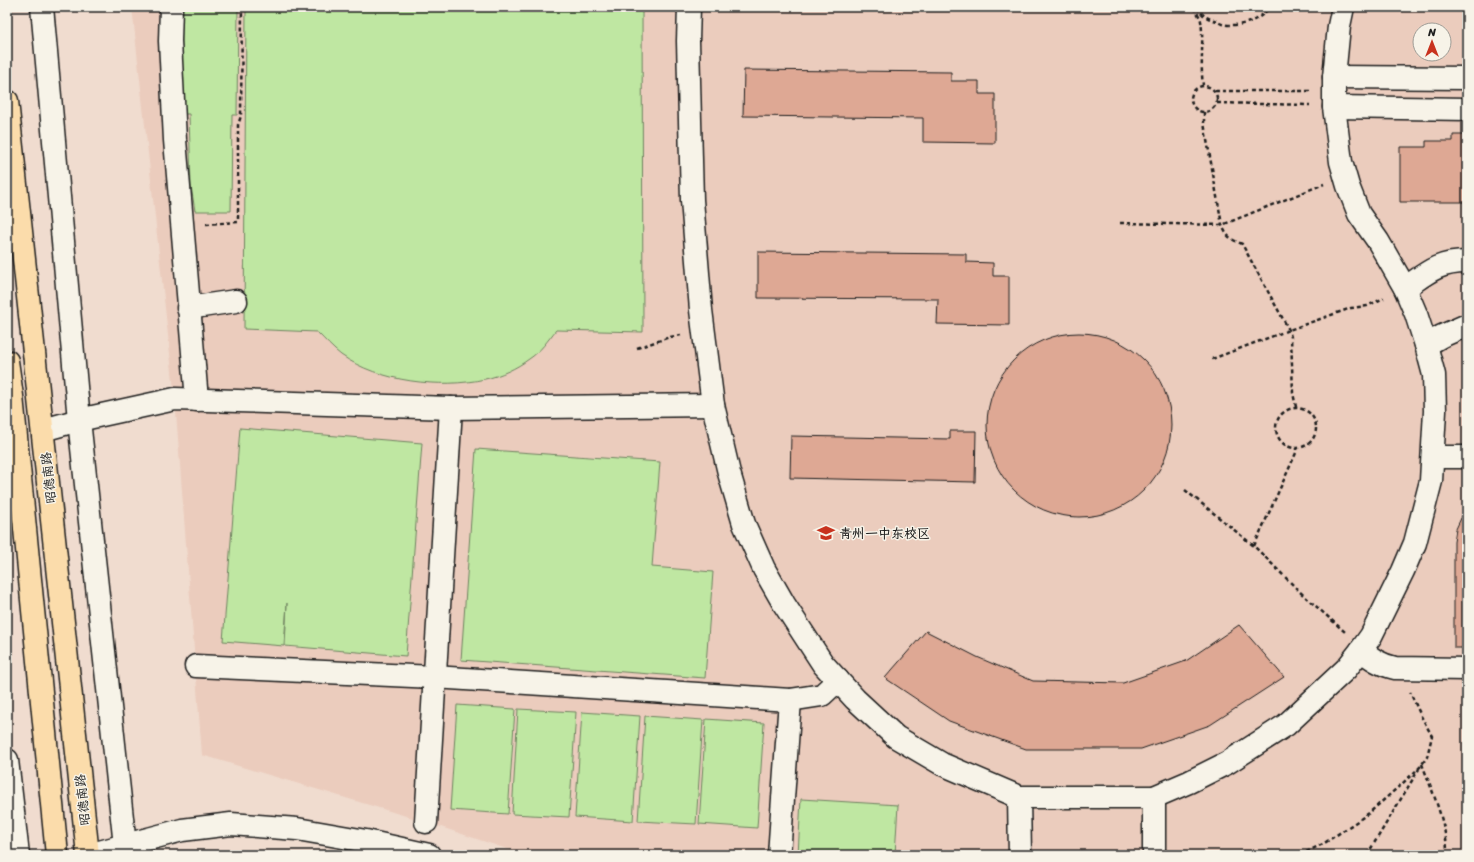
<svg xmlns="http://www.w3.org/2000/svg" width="1474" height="862" font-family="Sriracha,'LXGW WenKai TC',sans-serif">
	<rect width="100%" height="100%" fill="#f0dccf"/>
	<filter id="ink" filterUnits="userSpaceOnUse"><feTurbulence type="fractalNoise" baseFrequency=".025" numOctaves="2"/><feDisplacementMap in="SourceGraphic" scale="8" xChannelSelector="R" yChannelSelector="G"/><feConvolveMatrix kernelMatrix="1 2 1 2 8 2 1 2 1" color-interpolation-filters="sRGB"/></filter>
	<g filter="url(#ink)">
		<!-- built -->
		<path fill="#ebccbd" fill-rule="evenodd" d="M132 7H1467V855H525L426 822 202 755 175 399ZM1420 30H1444V54H1420Z"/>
		<!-- green -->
		<g fill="#bfe7a2" stroke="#6e825f">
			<polygon points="182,7 238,7 237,115 232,115 231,211 195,211 191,186 189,114 181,114"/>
			<path d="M246 7H642L643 332 556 330C548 340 540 352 529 359 517 368 500 376 485 379 441 389 379 382 341 355 333 349 325 340 317 332L244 329Z"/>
			<polygon points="240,428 422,443 406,656 285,646 287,603 284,646 223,641"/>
			<polygon points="476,449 660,462 652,567 713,572 705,678 461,660"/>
			<polygon points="457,705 515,709 508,814 450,810"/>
			<polygon points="518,709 576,712 569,817 512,814"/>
			<polygon points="582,712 640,716 633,821 575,817"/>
			<polygon points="645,716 703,720 696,824 638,821"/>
			<polygon points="706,719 764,723 757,828 699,824"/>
			<polygon points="801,799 898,805 895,855 798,855"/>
		</g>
		<!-- building -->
		<g fill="#dea894" stroke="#1c1c1c">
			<polygon points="744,70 951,72 951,81 979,81 979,94 995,94 995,143 923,142 923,118 743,116"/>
			<polygon points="1453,135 1467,135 1467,202 1400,202 1400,147 1426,147 1426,141 1453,141"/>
			<polygon points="758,252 966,254 966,262 993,263 993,276 1009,276 1009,325 937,324 938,299 758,298"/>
			<circle cx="1079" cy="425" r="92"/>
			<polygon points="950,431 976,431 975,482 790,478 791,436 950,439"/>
			<polygon points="1467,510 1467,648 1454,648 1454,542 1456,529 1462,516"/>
			<polygon points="1239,625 1284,677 1210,725 1141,749 1026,749 949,721 885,678 926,631 977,657 1033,681 1123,683 1186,661"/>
		</g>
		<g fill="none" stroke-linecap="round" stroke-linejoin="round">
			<!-- minor casing -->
			<g stroke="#1c1c1c" stroke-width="25">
				<g id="minor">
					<polyline points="42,7 79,420 126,855"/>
					<polyline points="171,7 170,41 175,140 197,400"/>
					<polyline points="689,7 688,41 692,200 701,310 713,405 729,473 744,524 764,569 784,604 823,664 855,699 896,737 942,764 1019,797 1154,797 1189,782 1227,763 1286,725 1346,669 1361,650 1371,636 1403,571 1415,543 1431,481 1435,411 1434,375 1426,345 1416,314 1405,288 1378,241 1359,214 1348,186 1341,162 1334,107 1334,77 1339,26 1343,7"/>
					<polyline points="1334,77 1467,78"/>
					<polyline points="1334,107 1467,109"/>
					<path d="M1405 288C1428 272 1438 262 1467 262"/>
					<polyline points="188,308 236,301"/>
					<polyline points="1426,345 1442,336 1467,325"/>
					<polyline points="43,430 79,420 175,399 451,408 713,405"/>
					<polyline points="1433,457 1467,457"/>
					<path d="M1361 650C1372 659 1381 665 1395 668L1467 669"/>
					<polyline points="196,666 434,677 790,700 822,695 838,680"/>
					<polyline points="7,760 18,855"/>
					<polyline points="1019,797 1020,855"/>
					<polyline points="1154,797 1154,855"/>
					<polyline points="426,822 451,408"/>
					<polyline points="88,855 182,830 231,824 297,829 366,841 429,855"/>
					<polyline points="779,855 790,700"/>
				</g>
			</g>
			<!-- major casing -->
			<g stroke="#1c1c1c" stroke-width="25">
				<g id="major">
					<polyline points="7,101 88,855"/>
					<polyline points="7,361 12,396 57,855"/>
				</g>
			</g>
			<!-- path -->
			<g stroke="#1c1c1c" stroke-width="2.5" stroke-dasharray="4 3" stroke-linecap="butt">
				<path d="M1194 7C1196 12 1200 16 1201 21 1204 41 1200 65 1203 85"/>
				<path d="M1197 7C1201 14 1206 18 1214 20 1217 21 1219 23 1222 24 1238 28 1261 21 1269 7"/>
				<circle cx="1204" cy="99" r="13"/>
				<polyline points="1215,91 1310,91"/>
				<polyline points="1217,103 1310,105"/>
				<path d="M1204 112V123L1222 225C1227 237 1230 239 1242 244L1289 330 1291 337 1293 393 1296 407"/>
				<polyline points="1120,223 1222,225 1324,184"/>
				<polyline points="206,224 238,222 238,125 241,116 242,7"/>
				<polyline points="637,348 670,337 681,335"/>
				<polyline points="1212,359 1289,330 1351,308 1367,306 1384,298"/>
				<circle cx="1296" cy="428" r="20"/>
				<polyline points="1185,490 1254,546 1300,592 1345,632"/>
				<polyline points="1254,546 1296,453 1296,448"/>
				<path d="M1422 764C1432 790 1448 828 1447 855"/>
				<polyline points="1300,855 1323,844 1356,822 1369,813 1404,782 1420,767 1427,757 1432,736 1421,716 1410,692"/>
				<polyline points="1367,855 1419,769"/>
			</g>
			<!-- minor -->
			<use href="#minor" stroke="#f7f3e8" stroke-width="22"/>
			<!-- major -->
			<use href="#major" stroke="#fbdcab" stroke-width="22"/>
		</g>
	</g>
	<!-- icons -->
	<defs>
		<g id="school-bare" transform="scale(1.38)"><path d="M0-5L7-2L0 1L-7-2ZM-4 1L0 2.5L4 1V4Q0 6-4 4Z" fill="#c8321e" stroke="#f7f3e8" stroke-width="2.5" paint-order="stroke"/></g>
	</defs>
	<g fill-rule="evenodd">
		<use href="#school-bare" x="826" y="533"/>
	</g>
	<g text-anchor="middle" stroke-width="3" stroke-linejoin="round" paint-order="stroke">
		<!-- street labels -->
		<g font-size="13" fill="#1c1c1c" stroke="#f7f3e8">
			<text transform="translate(48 478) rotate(-96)" y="5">昭德南路</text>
			<text transform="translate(82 800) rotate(-96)" y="5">昭德南路</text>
		</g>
		<!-- poi labels -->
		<g font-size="13" font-weight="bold" fill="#1c1c1c" stroke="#f7f3e8" text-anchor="start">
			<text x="839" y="538">青州一中东校区</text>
		</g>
	</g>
	<!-- margin -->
	<rect width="1474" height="862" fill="none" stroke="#f7f3e8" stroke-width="24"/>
	<rect x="12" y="12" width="1450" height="838" fill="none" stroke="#1c1c1c" stroke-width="1.5" filter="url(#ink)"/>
	<!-- north arrow -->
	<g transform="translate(1432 42)"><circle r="19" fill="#f7f3e8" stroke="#9f9d96"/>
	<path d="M0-3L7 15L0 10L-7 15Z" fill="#c8321e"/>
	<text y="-6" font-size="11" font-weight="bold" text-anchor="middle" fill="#1c1c1c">N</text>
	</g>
</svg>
